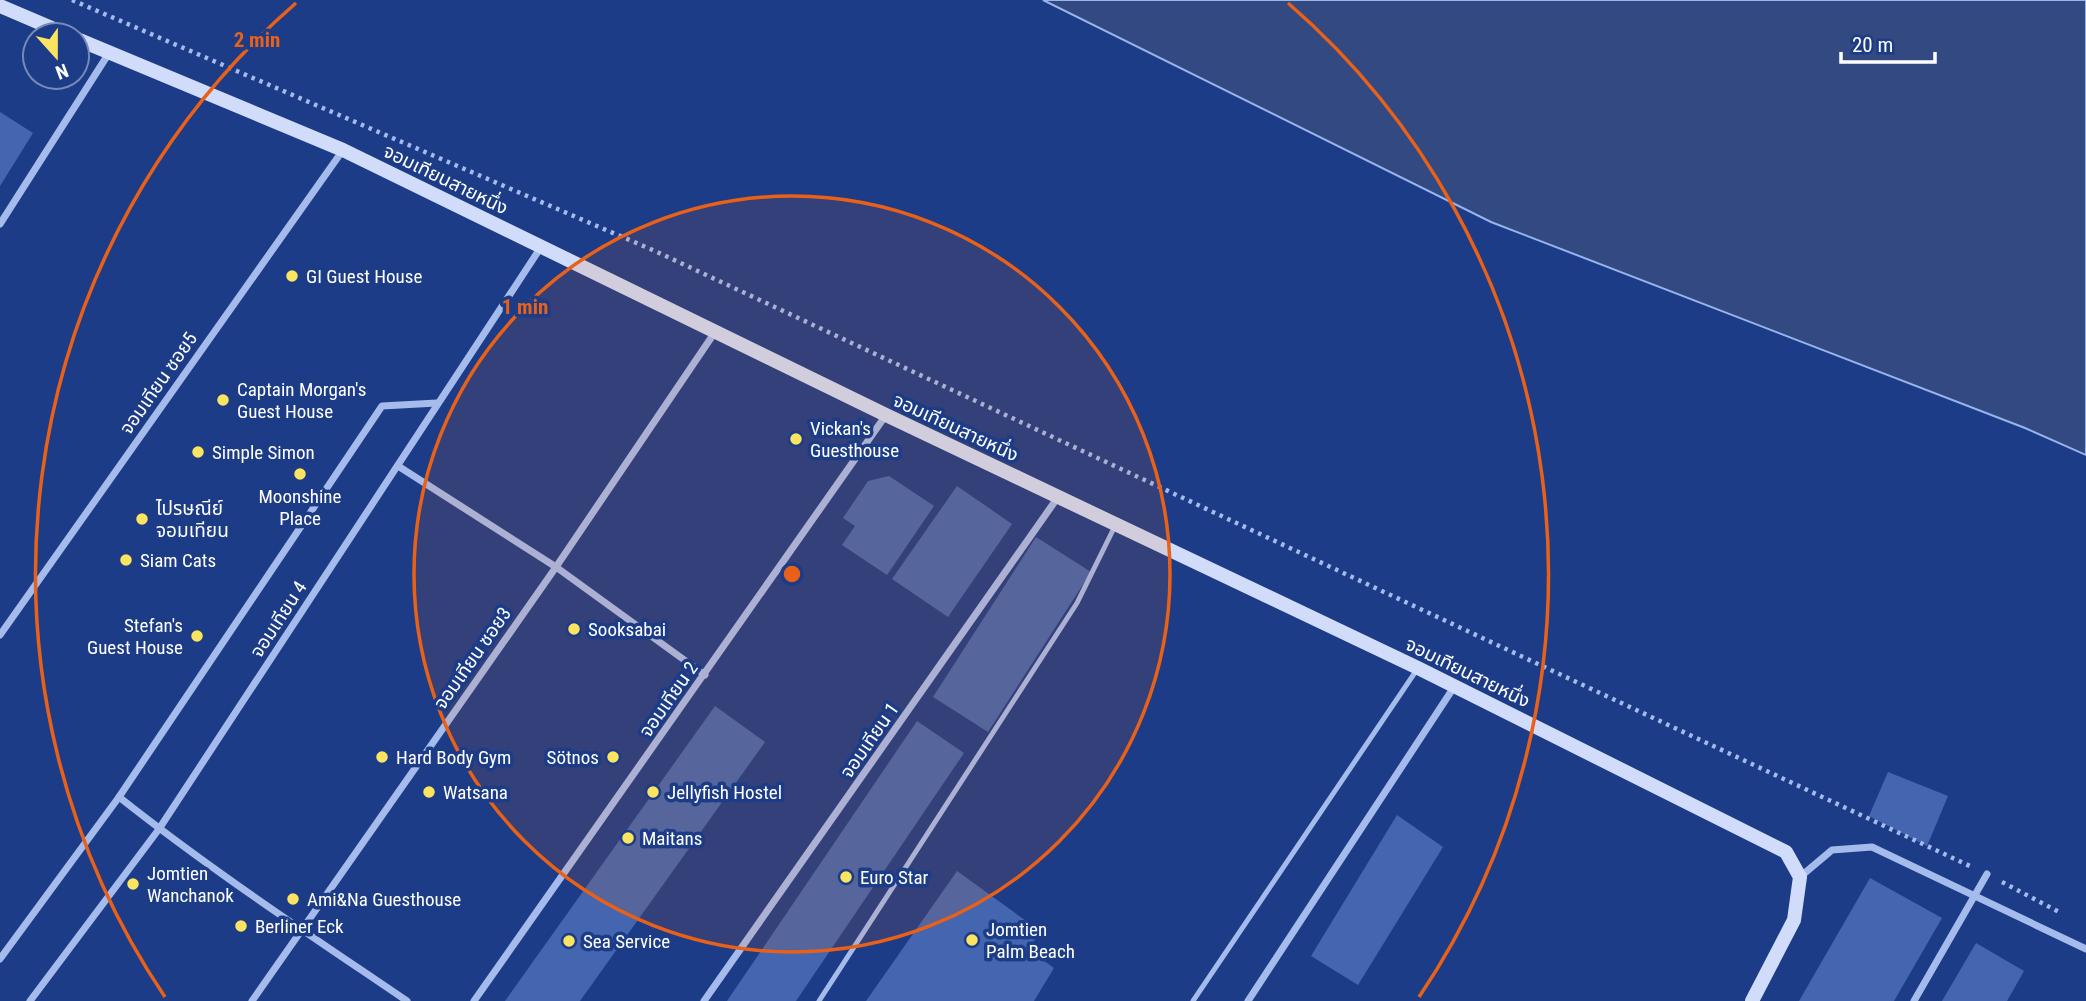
<svg xmlns="http://www.w3.org/2000/svg" width="2086" height="1001" font-family="'Roboto Condensed','Noto Sans Thai',sans-serif">
	<rect width="100%" height="100%" fill="#1c3c87"/>
	<!-- water -->
	<polygon fill="#324a81" stroke="#97b4ee" stroke-width="2" points="1043,0 2086,0 2086,455 2025,428 1491,222"/>
	<!-- building -->
	<g fill="#4466b0">
		<polygon points="0,112 33,133 0,186"/>
		<polygon points="889,476 934,506 887,575 842,545 855,526 843,518 868,481"/>
		<polygon points="957,486 1012,524 948,617 892,579"/>
		<polygon points="1036,537 1091,572 988,732 933,697"/>
		<polygon points="715,706 765,742 580,1001 505,1001"/>
		<polygon points="917,721 964,753 796,1001 727,1001"/>
		<polygon points="1888,772 1948,796 1927,846 1869,816"/>
		<polygon points="1397,815 1443,847 1358,985 1311,956"/>
		<polygon points="957,871 1040,931 1029,950 1054,968 1034,1001 866,1001"/>
		<polygon points="1870,878 1942,918 1894,1001 1799,1001"/>
		<polygon points="1976,943 2024,971 2007,1001 1942,1001"/>
	</g>
	<g fill="none" stroke-linecap="round" stroke-linejoin="round">
		<!-- path -->
		<g stroke="#a4bbec" stroke-width="4.5" stroke-dasharray="3.5 5" stroke-linecap="butt">
			<polyline points="72,0 655,251 1972,867"/>
			<polyline points="2002,882 2059,912"/>
		</g>
		<!-- lane -->
		<g stroke="#a4bbec" stroke-width="5">
			<polyline points="819,1001 1077,603 1115,526"/>
			<polyline points="1193,1001 1418,668"/>
		</g>
		<!-- street -->
		<g stroke="#a4bbec" stroke-width="7">
			<polyline points="0,224 109,53"/>
			<polyline points="398,466 556,567 705,675"/>
			<polyline points="0,635 343,150"/>
			<path d="M119 797C211 870 310 935 407 1001"/>
			<polyline points="1800,877 1832,850 1872,847 2086,949"/>
			<polyline points="0,959 119,797 382,406 437,403"/>
			<polyline points="30,1001 159,829 541,247"/>
			<polyline points="252,1001 556,567 715,332"/>
			<polyline points="474,1001 886,415"/>
			<polyline points="704,1001 1058,497"/>
			<polyline points="1248,1001 1454,687"/>
			<polyline points="1914,1001 1987,874"/>
		</g>
		<!-- secondary -->
		<g stroke="#d0dcf9" stroke-width="14">
			<polyline points="0,6 68,35"/>
			<polyline points="77,39 343,150 886,415 1418,668 1786,852 1800,877 1794,920 1752,1001"/>
		</g>
	</g>
	<!-- distance rings -->
	<circle cx="792" cy="574" r="378" fill="#e96118" fill-opacity=".12"/>
	<g fill="none" stroke="#e96118" stroke-width="3.5">
		<circle cx="792" cy="574" r="378"/>
		<path d="M165 997A756 756 0 0 1 296 3M1288 3A756 756 0 0 1 1419 997"/>
	</g>
	<!-- markers -->
	<g fill="#fce461" stroke="#1c3c87" stroke-width="2.5">
		<circle cx="292" cy="276" r="7"/>
		<circle cx="223" cy="400" r="7"/>
		<circle cx="796" cy="439" r="7"/>
		<circle cx="198" cy="452" r="7"/>
		<circle cx="300" cy="474" r="7"/>
		<circle cx="142" cy="519" r="7"/>
		<circle cx="126" cy="560" r="7"/>
		<circle cx="574" cy="629" r="7"/>
		<circle cx="197" cy="636" r="7"/>
		<circle cx="382" cy="757" r="7"/>
		<circle cx="613" cy="757" r="7"/>
		<circle cx="429" cy="792" r="7"/>
		<circle cx="653" cy="792" r="7"/>
		<circle cx="628" cy="838" r="7"/>
		<circle cx="846" cy="877" r="7"/>
		<circle cx="133" cy="884" r="7"/>
		<circle cx="293" cy="899" r="7"/>
		<circle cx="241" cy="926" r="7"/>
		<circle cx="972" cy="940" r="7"/>
		<circle cx="569" cy="941" r="7"/>
	</g>
	<g text-anchor="middle" stroke-width="7" stroke-linejoin="round" paint-order="stroke">
		<!-- street labels -->
		<g font-size="19" fill="#fff" stroke="#1c3c87">
			<text transform="translate(446 179) rotate(26)" y="7">จอมเทียนสายหนึ่ง</text>
			<text transform="translate(158 383) rotate(-55)" y="7">จอมเทียน ซอย5</text>
			<text transform="translate(956 427) rotate(25)" y="7">จอมเทียนสายหนึ่ง</text>
			<text transform="translate(278 619) rotate(-57)" y="7">จอมเทียน 4</text>
			<text transform="translate(472 658) rotate(-55)" y="7">จอมเทียน ซอย3</text>
			<text transform="translate(1468 672) rotate(26)" y="7">จอมเทียนสายหนึ่ง</text>
			<text transform="translate(668 699) rotate(-55)" y="7">จอมเทียน 2</text>
			<text transform="translate(869 740) rotate(-55)" y="7">จอมเทียน 1</text>
		</g>
		<!-- poi labels -->
		<g font-size="19" fill="#fff" stroke="#1c3c87" text-anchor="start">
			<text x="306" y="283">GI Guest House</text>
			<text x="237" y="396">Captain Morgan's<tspan x="237" dy="22">Guest House</tspan></text>
			<text x="810" y="435">Vickan's<tspan x="810" dy="22">Guesthouse</tspan></text>
			<text x="212" y="459">Simple Simon</text>
			<text x="300" y="503" text-anchor="middle">Moonshine<tspan x="300" dy="22">Place</tspan></text>
			<text x="156" y="515">ไปรษณีย์<tspan x="156" dy="22">จอมเทียน</tspan></text>
			<text x="140" y="567">Siam Cats</text>
			<text x="183" y="632" text-anchor="end">Stefan's<tspan x="183" dy="22">Guest House</tspan></text>
			<text x="588" y="636">Sooksabai</text>
			<text x="396" y="764">Hard Body Gym</text>
			<text x="599" y="764" text-anchor="end">Sötnos</text>
			<text x="443" y="799">Watsana</text>
			<text x="667" y="799">Jellyfish Hostel</text>
			<text x="642" y="845">Maitans</text>
			<text x="147" y="880">Jomtien<tspan x="147" dy="22">Wanchanok</tspan></text>
			<text x="860" y="884">Euro Star</text>
			<text x="307" y="906">Ami&amp;Na Guesthouse</text>
			<text x="255" y="933">Berliner Eck</text>
			<text x="986" y="936">Jomtien<tspan x="986" dy="22">Palm Beach</tspan></text>
			<text x="583" y="948">Sea Service</text>
		</g>
	</g>
	<circle cx="792" cy="574" r="10" fill="#e96118" stroke="#1c3c87" stroke-width="3.5"/>
	<g font-size="21" text-anchor="middle" font-weight="bold" fill="#e96118" stroke="#1c3c87" stroke-width="7" stroke-linejoin="round" paint-order="stroke">
		<text x="257" y="47">2 min</text>
		<text x="525" y="314">1 min</text>
	</g>
	<!-- north arrow -->
	<g transform="translate(56 56) rotate(159)"><circle r="33" fill="#1c3c87" stroke="#778ab7" stroke-width="2"/>
	<path d="M0-5L12 26L0 18L-12 26Z" fill="#fce461"/>
	<text y="-10" font-size="19" font-weight="bold" text-anchor="middle" fill="#ffffff">N</text>
	</g>
	<!-- scale -->
	<path d="M1841 52v10h94v-10" fill="none" stroke="#ffffff" stroke-width="3.5"/>
	<text x="1852" y="52" font-size="21" fill="#ffffff" stroke="#1c3c87" stroke-width="5" paint-order="stroke">20 m</text>
</svg>
